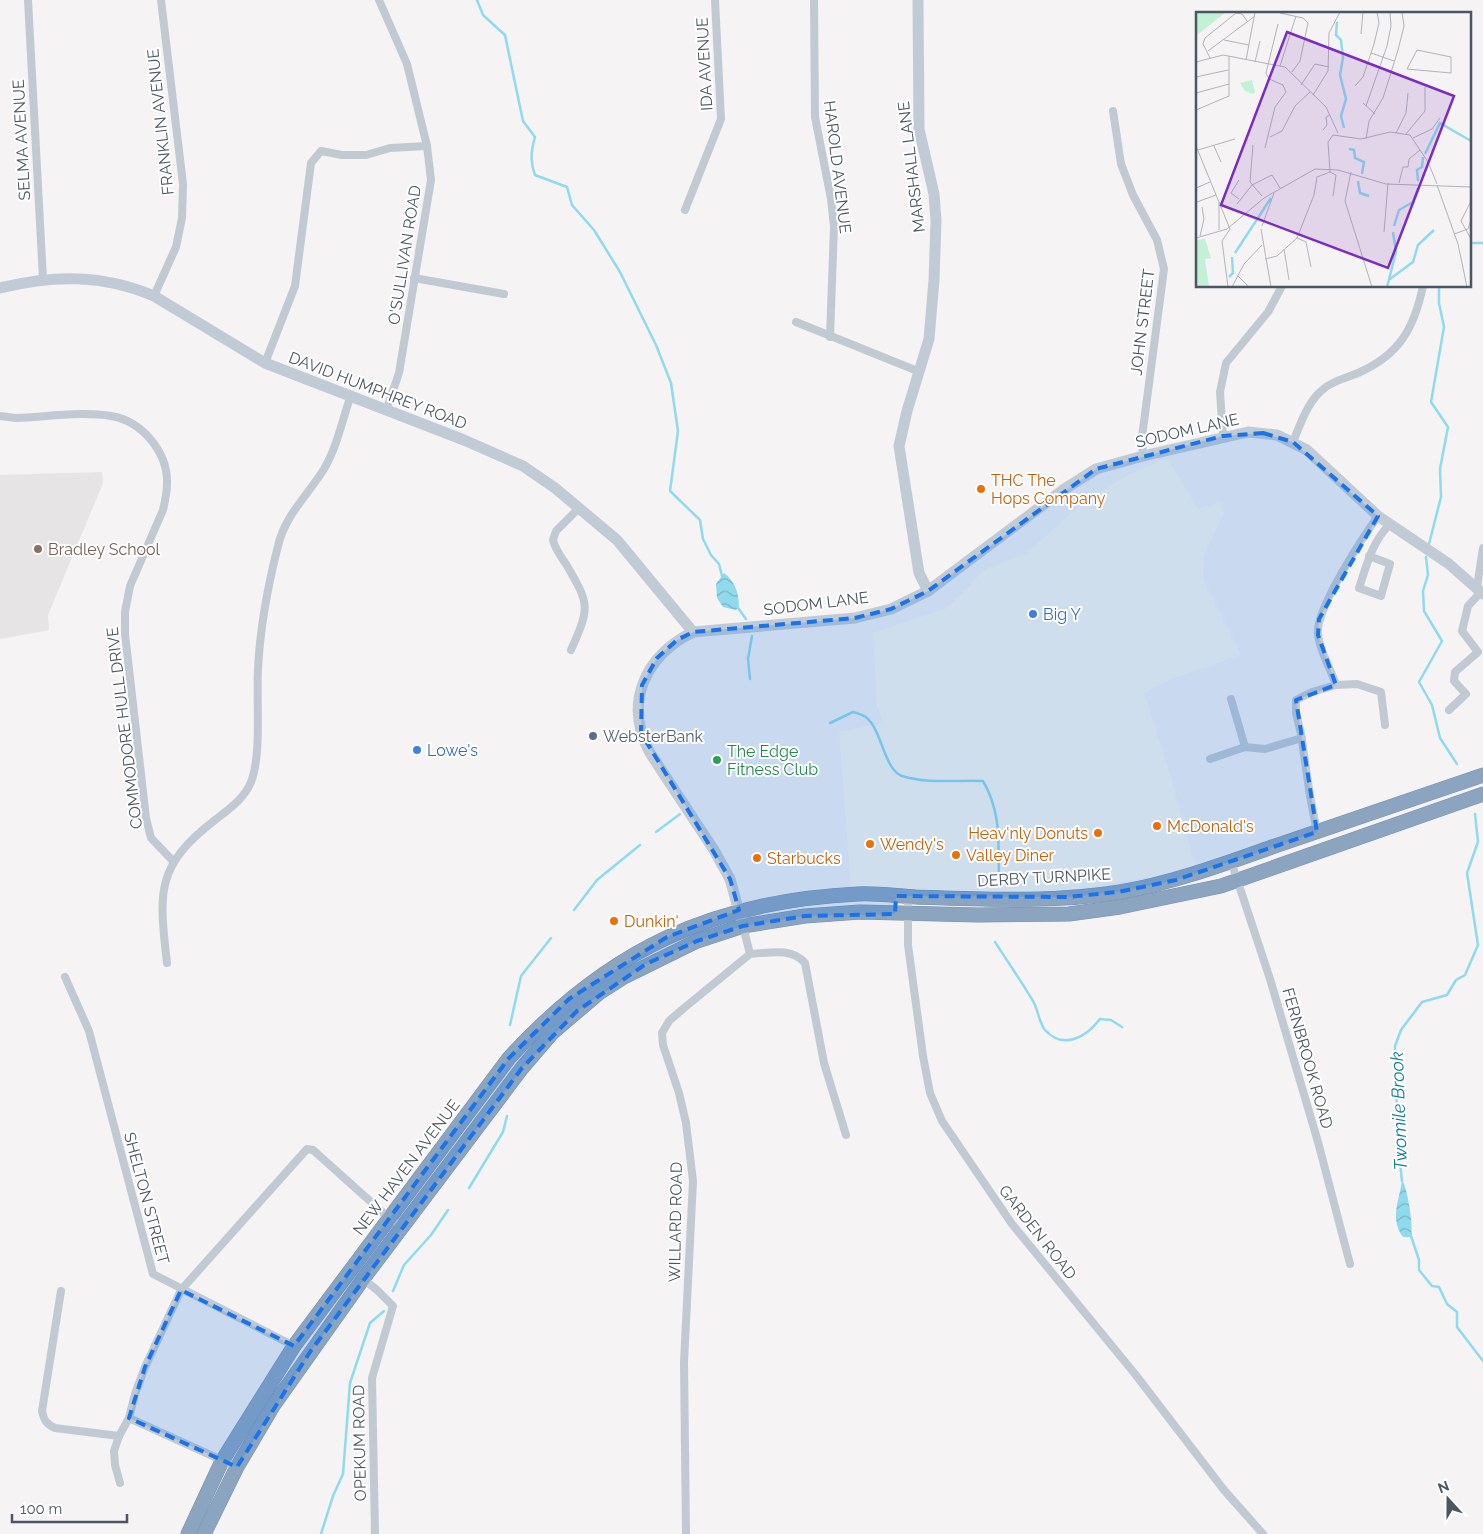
<svg xmlns="http://www.w3.org/2000/svg" width="1483" height="1534" font-family="Raleway,sans-serif">
	<defs>
		<pattern id="water-waves" width="16" height="10" patternUnits="userSpaceOnUse" patternTransform="scale(1.25)"><rect width="16" height="10" fill="#90daee"/><path d="M0 5q4-4 8 0t8 0" fill="none" stroke="#78b4c4"/></pattern>
	</defs>
	<rect width="100%" height="100%" fill="#f5f3f3"/>
	<!-- commercial -->
	<polygon fill="#fdf9ef" points="1167,458 1198,509 1221,502 1224,514 1204,555 1203,579 1241,655 1174,678 1144,693 1168,767 1195,865 1153,877 1065,891 1030,893 851,888 839,732 883,723 877,706 873,633 947,608 985,569 1027,553 1086,500 1126,476"/>
	<!-- education -->
	<polygon fill="#e6e4e5" points="102,472 103,483 48,615 49,630 0,639 0,475"/>
	<!-- water -->
	<g fill="url(#water-waves)">
		<path d="M724 573C736 582 739 595 739 607L736 610 723 607 717 598 716 584Z"/>
		<path d="M1402 1180C1407 1186 1414 1227 1411 1237H1403C1389 1218 1400 1199 1402 1180Z"/>
	</g>
	<g fill="none" stroke-linecap="round" stroke-linejoin="round">
		<!-- stream -->
		<g stroke="#90daee" stroke-width="2.5">
			<path d="M477 0 483 15 505 35 523 121 535 137C531 151 530 161 535 175L567 187 572 205 594 230 620 272 656 345 671 383 678 431 670 491 700 520 703 539 711 555 719 564 722 576"/>
			<polyline points="1469,243 1483,243"/>
			<polyline points="1429,544 1441,497 1440,469 1448,427 1431,402 1444,327 1439,303 1439,286"/>
			<polyline points="1426,557 1428,575 1423,591 1424,611 1442,641 1419,682 1432,705 1440,738 1457,764"/>
			<polyline points="736,605 746,619"/>
			<polyline points="750,679 748,659 752,636"/>
			<path d="M830 723 853 712C857 713 864 715 867 718 882 731 884 769 902 776 927 784 958 780 983 781 1002 813 998 845 999 882"/>
			<polyline points="656,832 680,814"/>
			<polyline points="574,910 597,880 640,845"/>
			<path d="M995 942C1008 962 1021 981 1033 1001 1038 1009 1039 1023 1045 1030 1064 1051 1087 1036 1100 1019L1111 1020 1122 1027"/>
			<polyline points="510,1025 521,976 551,938"/>
			<polyline points="1402,1181 1398,1144 1395,1046 1401,1030 1422,1002 1447,995 1456,980 1465,975 1478,945 1467,873 1478,842 1475,814"/>
			<polyline points="469,1188 503,1132 507,1116"/>
			<polyline points="1410,1233 1419,1260 1419,1270 1432,1286 1439,1287 1447,1304 1457,1312 1457,1327 1483,1361"/>
			<polyline points="393,1291 404,1265 431,1235 448,1210"/>
			<polyline points="321,1534 333,1496 343,1474 350,1383 370,1323 384,1311"/>
		</g>
		<!-- highway casing -->
		<g stroke="#7690ad" stroke-width="15">
			<g id="highway">
				<path d="M188 1534 222 1461 294 1346 509 1058C608 950 712 901 858 894 877 893 897 896 916 897 983 899 1053 903 1120 892 1173 883 1224 864 1275 846 1344 822 1414 799 1483 775"/>
				<polyline points="204,1534 237,1467 273,1406 363,1279 522,1068 552,1033 599,993 624,977 697,941 743,926 805,916 860,912 978,915 1069,914 1120,907 1221,886 1483,794"/>
			</g>
		</g>
		<!-- street -->
		<g stroke="#c1cad2" stroke-width="8">
			<polyline points="28,0 43,279"/>
			<polyline points="379,0 407,64 427,146 431,180 399,373 386,411"/>
			<polyline points="814,0 815,117 831,199 834,227 830,337"/>
			<polyline points="1113,111 1121,164 1133,195 1157,240 1164,269 1142,437 1143,456"/>
			<polyline points="685,210 721,119 715,0"/>
			<polyline points="414,278 504,294"/>
			<polyline points="154,296 176,247 182,218 183,184 161,0"/>
			<polyline points="796,322 920,372"/>
			<polyline points="265,363 295,286 311,163 321,151 342,155 366,155 390,148 427,146"/>
			<path d="M0 416 16 418C45 417 82 411 111 416 142 421 168 452 167 484 167 493 165 501 163 510L130 586 125 612V634L146 818 151 838 173 861"/>
			<polyline points="1223,436 1220,392 1226,363 1268,312 1282,286"/>
			<path d="M1293 442C1300 425 1307 404 1320 392 1330 382 1345 378 1358 373 1399 355 1414 329 1423 286"/>
			<path d="M1369 556 1390 564 1381 596 1359 588C1367 564 1372 542 1390 524"/>
			<polyline points="1477,587 1483,548"/>
			<path d="M571 650C590 607 590 605 566 564 561 557 555 549 553 540L556 531 579 508"/>
			<polyline points="1336,685 1357,684 1381,692 1385,725"/>
			<polyline points="1231,699 1245,747"/>
			<polyline points="1449,710 1466,694 1454,681 1455,672 1478,652 1462,631 1468,606 1481,592"/>
			<polyline points="1210,759 1245,747 1265,749 1302,738"/>
			<path d="M1317 832 1310 796 1301 734 1296 713V700L1312 692 1336 685C1331 669 1319 650 1318 634 1315 610 1363 537 1378 516"/>
			<polyline points="1231,861 1270,979 1318,1142 1350,1264"/>
			<polyline points="908,896 908,945 923,1056 930,1093 942,1121 1012,1224 1135,1374 1224,1490 1263,1534"/>
			<path d="M750 954C769 953 791 947 805 963L824 1063 846 1135"/>
			<path d="M167 963C159 893 155 866 215 820 229 809 244 799 251 782 262 753 256 702 258 669 260 629 268 585 278 546 285 515 308 495 324 469 337 447 342 421 350 398"/>
			<polyline points="65,977 89,1031 153,1274 294,1346"/>
			<polyline points="363,1279 377,1290 393,1306 372,1378 375,1534"/>
			<path d="M61 1291 42 1411C44 1420 46 1424 55 1428L119 1436"/>
			<polyline points="129,1418 237,1467"/>
			<polyline points="120,1483 115,1465 114,1451 119,1436 129,1418 135,1394 145,1367 181,1290 307,1149 313,1150 389,1218 404,1228"/>
			<polyline points="686,1534 684,1362 693,1181 686,1123 679,1093 663,1045 662,1033 669,1021 684,1008 750,954 743,926"/>
		</g>
		<!-- secondary -->
		<g stroke="#c1cbd6" stroke-width="11">
			<polyline points="918,0 919,129 934,194 936,221 934,280 929,339 907,411 899,446 919,573 928,591"/>
			<path d="M0 288C53 275 103 274 154 296L265 363 464 440 523 466 555 488 617 540 693 632"/>
			<path d="M743 926 730 879 714 850 650 753C623 703 645 656 693 632L855 618 891 609 928 591 1063 490 1096 469 1143 456 1248 432 1277 435 1307 450 1378 516 1449 564 1483 594"/>
		</g>
		<!-- highway -->
		<use href="#highway" stroke="#8ba5c1" stroke-width="14"/>
	</g>
	<!-- marked area -->
	<path fill="#1a73e8" fill-opacity="0.2" stroke="#1a73e8" stroke-width="4" stroke-dasharray="10 6" stroke-linejoin="round" d="M1263 433 1293 442 1378 516 1319 619 1318 635 1336 685 1296 700 1317 832 1176 880 1118 892 1067 897 896 896 895 914 805 916 743 926 697 941 646 964 577 1011 522 1068 310 1352 237 1467 129 1418 145 1367 181 1290 294 1346 509 1058 569 999 667 937 739 910 730 879 641 733 642 685 657 658 677 640 693 632 855 618 891 609 928 591 1096 469 1223 436Z"/>
	<!-- markers -->
	<g fill="#e8710a" stroke="#fff" stroke-width="2">
		<circle cx="981" cy="489" r="5"/>
		<circle cx="1157" cy="826" r="5"/>
		<circle cx="1098" cy="833" r="5"/>
		<circle cx="870" cy="844" r="5"/>
		<circle cx="956" cy="855" r="5"/>
		<circle cx="757" cy="858" r="5"/>
		<circle cx="614" cy="921" r="5"/>
	</g>
	<circle fill="#8d6e63" stroke="#fff" stroke-width="2" cx="38" cy="549" r="5"/>
	<g fill="#3f7fe0" stroke="#fff" stroke-width="2">
		<circle cx="1033" cy="614" r="5"/>
		<circle cx="417" cy="750" r="5"/>
	</g>
	<circle fill="#5c6f8a" stroke="#fff" stroke-width="2" cx="593" cy="736" r="5"/>
	<circle fill="#2e9e5b" stroke="#fff" stroke-width="2" cx="717" cy="760" r="5"/>
	<g text-anchor="middle" stroke-width="4" stroke-linejoin="round" paint-order="stroke">
		<!-- street labels -->
		<g font-size="16" fill="#4a5661" stroke="#fff">
			<text transform="translate(704 64) rotate(-93)" y="6">IDA AVENUE</text>
			<text transform="translate(160 122) rotate(-96)" y="6">FRANKLIN AVENUE</text>
			<text transform="translate(21 140) rotate(-93)" y="6">SELMA AVENUE</text>
			<text transform="translate(838 167) rotate(83)" y="6">HAROLD AVENUE</text>
			<text transform="translate(911 167) rotate(-97)" y="6">MARSHALL LANE</text>
			<text transform="translate(404 255) rotate(-81)" y="6">O'SULLIVAN ROAD</text>
			<text transform="translate(1142 322) rotate(-83)" y="6">JOHN STREET</text>
			<text transform="translate(378 390) rotate(21)" y="6">DAVID HUMPHREY ROAD</text>
			<text transform="translate(1187 430) rotate(-13)" y="6">SODOM LANE</text>
			<text transform="translate(816 603) rotate(-7)" y="6">SODOM LANE</text>
			<text transform="translate(124 728) rotate(-97)" y="6">COMMODORE HULL DRIVE</text>
			<text transform="translate(1044 877) rotate(-3)" y="6">DERBY TURNPIKE</text>
			<text transform="translate(1308 1058) rotate(74)" y="6">FERNBROOK ROAD</text>
			<text transform="translate(406 1167) rotate(-53)" y="6">NEW HAVEN AVENUE</text>
			<text transform="translate(147 1198) rotate(75)" y="6">SHELTON STREET</text>
			<text transform="translate(675 1222) rotate(-89)" y="6">WILLARD ROAD</text>
			<text transform="translate(1038 1232) rotate(52)" y="6">GARDEN ROAD</text>
			<text transform="translate(359 1443) rotate(-91)" y="6">OPEKUM ROAD</text>
		</g>
		<!-- food labels -->
		<g font-size="16" fill="#c56008" stroke="#fff" text-anchor="start">
			<text x="991" y="486">THC The<tspan x="991" dy="18">Hops Company</tspan></text>
			<text x="1167" y="832">McDonald's</text>
			<text x="1088" y="839" text-anchor="end">Heav'nly Donuts</text>
			<text x="880" y="850">Wendy's</text>
			<text x="966" y="861">Valley Diner</text>
			<text x="767" y="864">Starbucks</text>
			<text x="624" y="927">Dunkin'</text>
		</g>
		<!-- education labels -->
		<g font-size="16" fill="#785e54" stroke="#fff" text-anchor="start">
			<text x="48" y="555">Bradley School</text>
		</g>
		<!-- shop labels -->
		<g font-size="16" fill="#366cbe" stroke="#fff" text-anchor="start">
			<text x="1043" y="620">Big Y</text>
			<text x="427" y="756">Lowe's</text>
		</g>
		<!-- service labels -->
		<g font-size="16" fill="#4e5e75" stroke="#fff" text-anchor="start">
			<text x="603" y="742">WebsterBank</text>
		</g>
		<!-- leisure labels -->
		<g font-size="16" fill="#27864d" stroke="#fff" text-anchor="start">
			<text x="727" y="757">The Edge<tspan x="727" dy="18">Fitness Club</tspan></text>
		</g>
		<!-- water labels -->
		<g font-size="18" font-style="italic" fill="#0c7c9b" stroke="#fff">
			<text transform="translate(1399 1111) rotate(-92)" y="6">Twomile Brook</text>
		</g>
	</g>
	<!-- overview -->
	<g transform="translate(1196 12)">
		<rect width="275" height="275" fill="#f5f3f3"/>
		<path d="M0 0H30L0 24Z" fill="#c3f1d5"/>
		<path d="M9 227 15 246 9 247 13 275H0V228Z" fill="#c3f1d5"/>
		<path d="M56 68 59 81 56 82 48 78 44 71Z" fill="#c3f1d5"/>
		<path fill="none" stroke="#90daee" stroke-width="2.5" d="M141 10 140 23 145 28 147 46 144 63 150 87 145 104 148 116M153 137 158 138 159 146 168 150 166 162M229 142 244 111 275 129M162 169 164 181 173 184M222 169 221 158 226 155 227 145M198 214 203 198 217 190 222 176M39 241 75 186M33 265 37 261 36 245M194 267 217 250 222 233 238 218M191 275 200 240 197 220"/>
		<path fill="none" stroke="#b1b4b9" stroke-width="1" d="M84 1 107 6 112 11 104 49 96 60M165 22 167 0M28 28 53 33M221 38 255 45V61L211 57ZM12 39 59 4M175 41 198 49M14 46 7 32 9 26 40 1 46 2 51 9M50 48 59 0M0 50 27 43 89 55 130 95 142 121M59 50 64 29M84 54 100 4M0 65 32 58M105 73 119 52 133 55M159 74 167 65 178 32 183 11 181 0M0 81 33 72M117 83 132 59 133 21 144 0M167 91 179 102M170 94 191 34 195 14 194 0M0 98 33 84V44M127 118 131 113 130 105 134 103M200 121 210 101 212 81M210 122 229 99V75M74 125 86 119 99 94 114 80M217 126 236 117 244 106M170 127 173 109 187 86 202 38 208 14 206 0M57 133 54 170 66 184M0 134 34 217 26 229 32 275M18 134 25 150M69 136 79 95 90 80 87 73 73 67 70 61 82 12M2 138 39 127M134 160 140 163 137 184M155 160 149 189 176 275M43 168 35 181 43 187M203 171 207 155H212L213 147 224 138M241 173 262 232 271 275M0 176 14 170M275 189 265 209 275 227M1 190 20 183M23 190V218M41 192 56 173 76 163 84 176M66 214 78 181M65 217 75 275M188 220 192 171M258 222 272 217 275 208M4 224 8 207 6 195M0 226 31 217 68 186 119 157 142 158 190 172 275 175M101 226 110 230 115 255M88 237 93 268M69 247 81 244 101 226 118 183 121 165 134 160 132 130 137 123 165 127 194 120 214 123 232 150 241 172M42 264 53 275M36 275 48 252 66 233"/>
		<path fill="#7b2cbf" fill-opacity="0.15" stroke="#7b2cbf" stroke-width="2.5" d="M91 20 258 84 192 256 25 193Z"/>
		<rect width="275" height="275" fill="none" stroke="#4a5661" stroke-width="2.5"/>
	</g>
	<!-- north arrow -->
	<g transform="translate(1448 1499) rotate(339)" stroke="#ffffff" stroke-width="4" paint-order="stroke">
	<path d="M0-4L9 19L0 12L-9 19Z" fill="#4a5661"/>
	<text y="-8" font-size="14" font-weight="bold" text-anchor="middle" fill="#4a5661">N</text>
	</g>
	<!-- scale -->
	<path d="M12 1514v8h115v-8" fill="none" stroke="#4a5661" stroke-width="2.5"/>
	<text x="20" y="1514" font-size="15" fill="#4a5661" stroke="#ffffff" stroke-width="4" paint-order="stroke">100 m</text>
</svg>
